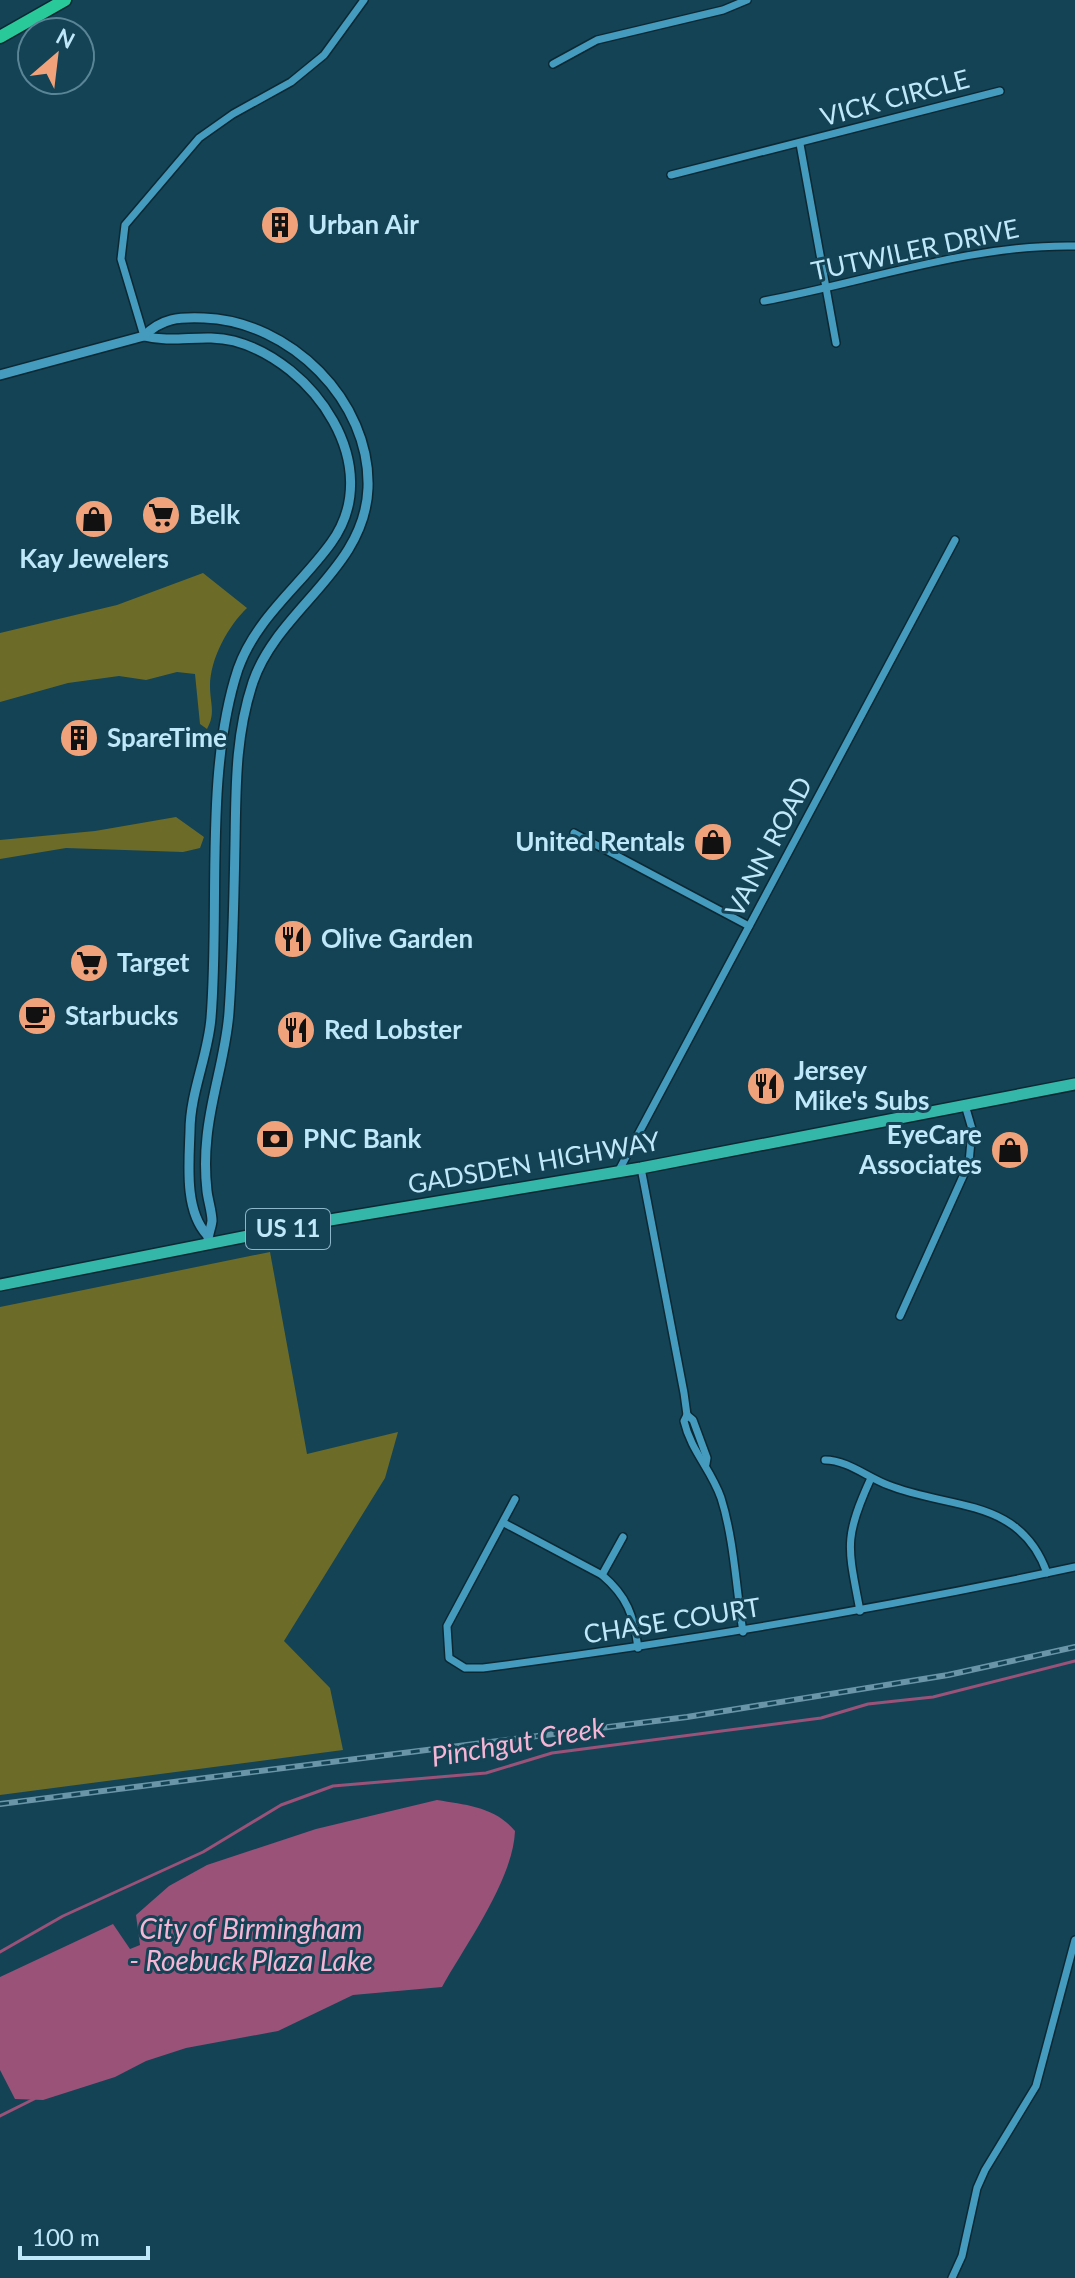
<svg xmlns="http://www.w3.org/2000/svg" width="1075" height="2278" font-family="Lato,sans-serif">
	<rect width="100%" height="100%" fill="#144355"/>
	<!-- green -->
	<g fill="#6d6b28">
		<path d="M203 573 247 608C228 626 210 659 210 686 210 704 216 713 207 729L200 724 195 674 177 672 146 680 119 676 68 683 0 702V633L117 605Z"/>
		<polygon points="176,817 204,837 200,848 183,852 66,848 0,859 0,840 95,831"/>
		<polygon points="270,1252 307,1454 398,1432 385,1478 284,1641 330,1688 343,1750 0,1795 0,1307"/>
	</g>
	<!-- water -->
	<path fill="#9a5279" d="M437 1800C467 1805 495 1807 515 1831 513 1880 466 1944 442 1987L353 1995 278 2031 186 2048 146 2061 115 2077 43 2100 15 2099 0 2070V1977L113 1924 130 1949 140 1945 136 1915 169 1886 207 1865 316 1829Z"/>
	<g fill="none" stroke-linecap="round" stroke-linejoin="round">
		<!-- stream -->
		<g stroke="#9a5279" stroke-width="3">
			<polyline points="0,1952 63,1916 203,1852 281,1805 333,1786 486,1773 552,1753 821,1718 868,1704 933,1697 1075,1661"/>
			<polyline points="0,2116 34,2099"/>
		</g>
		<!-- minor casing -->
		<g stroke="#0c2833" stroke-width="10">
			<g id="minor">
				<polyline points="553,64 597,40 723,10 747,0"/>
				<polyline points="800,144 836,343"/>
				<polyline points="671,175 1000,91"/>
				<path d="M764 301C866 282 971 244 1075 246"/>
				<polyline points="144,336 121,259 125,225 199,138 233,114 291,82 324,55 364,0"/>
				<polyline points="574,833 749,926"/>
				<path d="M641 1168 684 1393 687 1415 684 1421C691 1451 711 1469 721 1498 734 1539 736 1588 743 1632"/>
				<polyline points="618,1172 955,540"/>
				<polyline points="900,1316 969,1163 972,1129 965,1105"/>
				<polyline points="687,1415 693,1420 707,1458 706,1464"/>
				<path d="M825 1460C847 1460 867 1477 888 1485 951 1510 1020 1497 1047 1573"/>
				<path d="M515 1499 447 1626 449 1658 465 1668H483C682 1642 879 1609 1075 1567"/>
				<path d="M504 1523 602 1575C627 1596 634 1616 638 1648"/>
				<polyline points="602,1575 623,1537"/>
				<path d="M860 1611C848 1547 843 1539 871 1478"/>
				<polyline points="952,2278 962,2256 977,2188 985,2170 1036,2086 1075,1940"/>
			</g>
		</g>
		<!-- tertiary casing -->
		<g stroke="#0c2833" stroke-width="12">
			<g id="tertiary">
				<path d="M144 336C174 344 203 333 234 341 313 362 387 466 331 543 300 586 256 618 238 669 204 772 220 908 211 1018 208 1056 190 1093 190 1131 189 1163 184 1210 207 1235"/>
				<path d="M0 375 144 336C162 318 179 317 204 318 290 321 371 401 368 488 365 570 278 609 253 682 235 736 236 788 235 843 234 899 233 956 229 1012 226 1055 211 1095 207 1137 205 1155 205 1173 207 1191 208 1200 212 1212 212 1221 211 1230 207 1235 208 1244"/>
			</g>
		</g>
		<!-- primary casing -->
		<g stroke="#0c2833" stroke-width="14">
			<polyline id="primary" points="0,1285 324,1221 641,1168 1075,1084"/>
		</g>
		<!-- motorway casing -->
		<g stroke="#0c2833" stroke-width="15">
			<polyline id="motorway" points="0,37 65,0"/>
		</g>
		<!-- minor -->
		<use href="#minor" stroke="#449bbd" stroke-width="7"/>
		<!-- tertiary -->
		<use href="#tertiary" stroke="#449bbd" stroke-width="9"/>
		<!-- primary -->
		<use href="#primary" stroke="#34b7a8" stroke-width="11"/>
		<!-- motorway -->
		<use href="#motorway" stroke="#29c99a" stroke-width="12"/>
		<!-- rail casing -->
		<g stroke="#6a95a8" stroke-width="6">
			<polyline id="rail" points="0,1804 687,1717 948,1675 1075,1647"/>
		</g>
		<!-- rail -->
		<use href="#rail" stroke="#144355" stroke-width="3" stroke-dasharray="9" stroke-linecap="butt"/>
	</g>
	<!-- icons -->
	<defs>
		<g id="building-disc" transform="scale(2)"><circle r="9.5" fill="#f0a27a" stroke="#144355"/><path d="M-4-6H4V6H1V3H-1V6H-4ZM-2.5-4.3h1.7v1.8h-1.7ZM.8-4.3h1.7v1.8H.8ZM-2.5-1h1.7V.8h-1.7ZM.8-1h1.7V.8H.8Z" fill="#111"/></g>
		<g id="supermarket-disc" transform="scale(2)"><circle r="9.5" fill="#f0a27a" stroke="#144355"/><path d="M-6-5.5h2.5l.6 2H6L4.5 2H-2.5L-4.4-4H-6ZM-1.5 3.2a1.3 1.3 0 1 0 .1 0ZM3 3.2a1.3 1.3 0 1 0 .1 0Z" fill="#111"/></g>
		<g id="shop-disc" transform="scale(2)"><circle r="9.5" fill="#f0a27a" stroke="#144355"/><path d="M-5-2.5h2.3a2.7 3.5 0 0 1 5.4 0H5L5.5 6h-11ZM-1.5-2.5h3a1.5 2.3 0 0 0-3 0Z" fill="#111"/></g>
		<g id="restaurant-disc" transform="scale(2)"><circle r="9.5" fill="#f0a27a" stroke="#144355"/><path d="M-5-6h1v4h1v-4h1v4h1v-4h1v5L-1.5 .5V6h-2V.5L-5-1ZM5-6V6H3V1.5H1.5Q1.5-4 5-6Z" fill="#111"/></g>
		<g id="cafe-disc" transform="scale(2)"><circle r="9.5" fill="#f0a27a" stroke="#144355"/><path d="M-5.5-4.5H6V0H3Q3 3.5 0 3.5H-2.5Q-5.5 3.5-5.5 0ZM3-3.2v2h1.7v-2ZM-6 4.5H4V6H-6Z" fill="#111"/></g>
		<g id="bank-disc" transform="scale(2)"><circle r="9.5" fill="#f0a27a" stroke="#144355"/><path d="M-6-4H6V4H-6ZM0-2.3a2.3 2.3 0 1 0 0 4.6a2.3 2.3 0 1 0 0-4.6Z" fill="#111"/></g>
	</defs>
	<g fill-rule="evenodd">
		<use href="#building-disc" x="280" y="225"/>
		<use href="#supermarket-disc" x="161" y="515"/>
		<use href="#shop-disc" x="94" y="519"/>
		<use href="#building-disc" x="79" y="738"/>
		<use href="#shop-disc" x="713" y="842"/>
		<use href="#restaurant-disc" x="293" y="939"/>
		<use href="#supermarket-disc" x="89" y="963"/>
		<use href="#cafe-disc" x="37" y="1016"/>
		<use href="#restaurant-disc" x="296" y="1030"/>
		<use href="#restaurant-disc" x="766" y="1086"/>
		<use href="#bank-disc" x="275" y="1139"/>
		<use href="#shop-disc" x="1010" y="1150"/>
	</g>
	<g text-anchor="middle" stroke-width="6" stroke-linejoin="round" paint-order="stroke">
		<!-- shield labels -->
		<rect fill="#144355" stroke="#8cb6c9" stroke-width="2" x="246" y="1209" width="84" height="40" rx="6"/>
		<g font-size="24" font-weight="bold" fill="#c0e8fb">
			<text x="288" y="1237">US 11</text>
		</g>
		<!-- street labels -->
		<g font-size="26" fill="#c0e8fb" stroke="#144355">
			<text transform="translate(895 98) rotate(-15)" y="9">VICK CIRCLE</text>
			<text transform="translate(915 250) rotate(-12)" y="9">TUTWILER DRIVE</text>
			<text transform="translate(769 847) rotate(-62)" y="9">VANN ROAD</text>
			<text transform="translate(534 1163) rotate(-10)" y="9">GADSDEN HIGHWAY</text>
			<text transform="translate(672 1621) rotate(-9)" y="9">CHASE COURT</text>
		</g>
		<!-- poi labels -->
		<g font-size="26" font-weight="bold" fill="#c0e8fb" stroke="#144355" text-anchor="start">
			<text x="308" y="234">Urban Air</text>
			<text x="189" y="524">Belk</text>
			<text x="94" y="568" text-anchor="middle">Kay Jewelers</text>
			<text x="107" y="747">SpareTime</text>
			<text x="685" y="851" text-anchor="end">United Rentals</text>
			<text x="321" y="948">Olive Garden</text>
			<text x="117" y="972">Target</text>
			<text x="65" y="1025">Starbucks</text>
			<text x="324" y="1039">Red Lobster</text>
			<text x="794" y="1080">Jersey<tspan x="794" dy="30">Mike's Subs</tspan></text>
			<text x="982" y="1144" text-anchor="end">EyeCare<tspan x="982" dy="30">Associates</tspan></text>
			<text x="303" y="1148">PNC Bank</text>
		</g>
		<!-- water labels -->
		<g font-size="28" font-style="italic" fill="#f5b6d6" stroke="#144355">
			<text transform="translate(518 1742) rotate(-10)" y="10">Pinchgut Creek</text>
			<text x="251" y="1939">City of Birmingham<tspan x="251" dy="32">- Roebuck Plaza Lake</tspan></text>
		</g>
	</g>
	<!-- north arrow -->
	<g transform="translate(56 56) rotate(28)"><circle r="38" fill="#144355" stroke="#598597" stroke-width="2"/>
	<path d="M0-6L14 30L0 20L-14 30Z" fill="#f0a27a"/>
	<text y="-12" font-size="22" font-weight="bold" text-anchor="middle" fill="#c0e8fb">N</text>
	</g>
	<!-- scale -->
	<path d="M20 2246v12h128v-12" fill="none" stroke="#c0e8fb" stroke-width="4"/>
	<text x="32" y="2246" font-size="24" fill="#c0e8fb" stroke="#144355" stroke-width="6" paint-order="stroke">100 m</text>
</svg>
